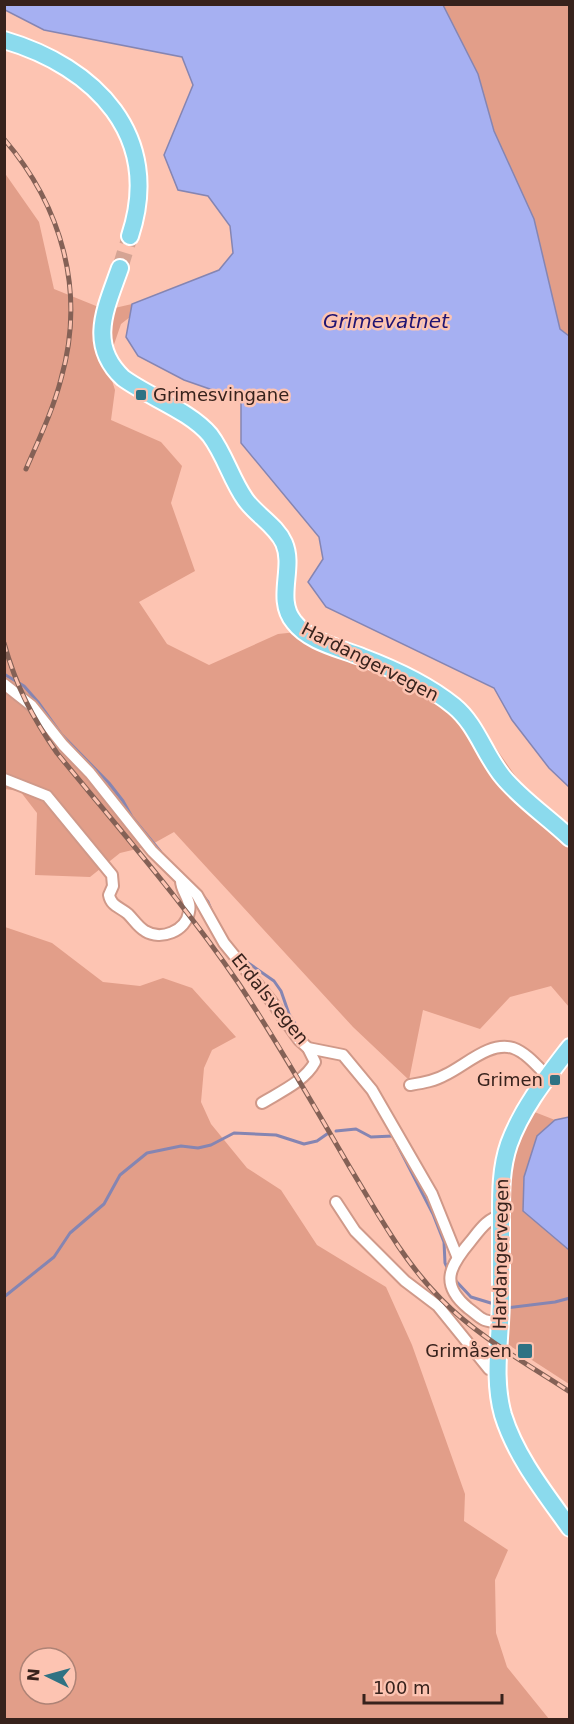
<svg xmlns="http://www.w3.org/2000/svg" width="574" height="1724" font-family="'DejaVu Sans',sans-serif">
	<rect width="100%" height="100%" fill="#fdc4b2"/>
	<!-- green -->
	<g fill="#e29e89" fill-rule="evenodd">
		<polygon points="443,5 569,5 569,336 560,329 551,297 494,131 478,74"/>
		<polygon points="4,172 39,222 54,289 106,310 132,304 130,317 121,324 107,365 115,390 111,420 161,442 182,466 171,503 195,571 139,602 167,644 209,665 278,634 306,631 386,664 430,679 462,700 526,791 569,835 569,1007 551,986 510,997 480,1029 423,1010 409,1080 353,1027 174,832 149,846 120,853 90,877 35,875 37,813 20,791 4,789"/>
		<path d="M5 927 52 943 103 982 140 986 163 978 192 988 236 1037 212 1050 204 1068 201 1102 211 1124 247 1168 281 1190 317 1245 386 1287 412 1345 465 1494 464 1521 508 1550 495 1580 496 1633 507 1667 549 1719H5ZM30 1658H66V1694H30Z"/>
		<polygon points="532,1111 555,1120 537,1136 523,1211 569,1250 569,1384 504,1342 506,1178 515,1143"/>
	</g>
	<!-- water -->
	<g fill="#a6b0f2" stroke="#8585b2" stroke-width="1.5">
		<polygon points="4,5 443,5 478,74 494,131 534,219 560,329 569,336 569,787 549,768 512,720 494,688 326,607 308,582 323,559 319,537 241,443 241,402 227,395 184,380 138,356 126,337 132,304 219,270 233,253 230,226 208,196 178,190 164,155 193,85 182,57 44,30 5,10"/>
		<polygon points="569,1117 570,1117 569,1250 523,1211 524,1177 537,1136 555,1120"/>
	</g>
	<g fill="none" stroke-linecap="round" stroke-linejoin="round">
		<!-- stream -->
		<g stroke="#8585b2" stroke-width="3">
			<polyline points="4,674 24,686 38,702 61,734 109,783 123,801 132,817 160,851"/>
			<polyline points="204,897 208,902 212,912"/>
			<polyline points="244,960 274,981 281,991 289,1014 304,1038"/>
			<polyline points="336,1131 356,1129 371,1137 393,1136"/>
			<polyline points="397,1144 433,1214 444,1242 445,1263 448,1270"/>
			<polyline points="455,1280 471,1297 494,1304"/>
			<polyline points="4,1297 54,1257 70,1233 104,1204 120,1175 147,1153 181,1146 198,1148 211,1145 234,1133 276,1135 304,1144 317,1141 327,1134"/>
			<polyline points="506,1308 555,1302 570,1298"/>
		</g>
		<!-- primary-tunnel -->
		<polyline stroke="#d5a494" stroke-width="16" stroke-dasharray="16 8" stroke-linecap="butt" points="120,268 130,236"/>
		<!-- street casing -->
		<g stroke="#d09989" stroke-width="14">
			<g id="street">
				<polyline points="4,684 32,706 63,745 90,773 152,851 197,895 224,943 272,1002 299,1040 308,1048 343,1055 372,1090 432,1194 457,1256"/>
				<path d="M4 779 47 796 112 875 113 886 109 895C111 906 120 907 128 914 134 920 138 927 145 931 161 941 186 931 189 912 192 900 181 892 181 881"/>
				<path d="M410 1085C422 1083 435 1081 445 1075 465 1066 489 1041 513 1048 527 1053 538 1067 548 1077"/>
				<path d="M262 1103C280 1092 305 1081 315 1062L308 1048"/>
				<polyline points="336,1202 355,1231 405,1281 438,1306 489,1369 496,1370"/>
				<path d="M500 1323C479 1320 484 1320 468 1308 439 1284 450 1266 470 1242 479 1231 487 1218 501 1216"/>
			</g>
		</g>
		<!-- primary casing -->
		<g stroke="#fff" stroke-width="20">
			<g id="primary">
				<path d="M4 40C96 67 163 136 130 236"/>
				<path d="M120 268C106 308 87 344 123 378 149 397 190 411 210 435 225 455 231 479 245 499 256 515 276 525 284 543 295 568 275 599 294 622 309 642 340 648 362 657 394 669 427 684 454 706 477 725 484 754 503 777 522 800 548 817 570 838"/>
				<path d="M570 1047C547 1077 522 1108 509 1144 500 1170 501 1197 501 1225 501 1249 501 1273 501 1297 501 1337 492 1376 503 1415 516 1457 545 1493 570 1528"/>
			</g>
		</g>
		<!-- street -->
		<use href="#street" stroke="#fff" stroke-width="10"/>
		<!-- primary -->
		<use href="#primary" stroke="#8bdaed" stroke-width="16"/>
		<!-- rail casing -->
		<g stroke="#846156" stroke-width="5">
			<g id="rail">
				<path d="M4 139C62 207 86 291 61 379 53 410 39 439 26 469"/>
				<path d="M4 643C16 686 32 717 57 753 119 829 184 903 239 984 278 1043 313 1104 349 1166 377 1212 403 1261 441 1299 478 1337 526 1363 570 1392"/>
			</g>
		</g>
		<!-- rail -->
		<use href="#rail" stroke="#fdc4b2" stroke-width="3" stroke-dasharray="9" stroke-linecap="butt"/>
	</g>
	<!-- markers -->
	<g fill="#2f7283" stroke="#fdc4b2" stroke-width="2">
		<rect x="135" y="389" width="12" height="12" rx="3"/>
		<rect x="549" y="1074" width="12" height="12" rx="3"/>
		<rect x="517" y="1343" width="16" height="16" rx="3"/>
	</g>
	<g text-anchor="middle" stroke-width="5" stroke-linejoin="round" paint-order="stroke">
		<!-- poi labels -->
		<g font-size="18" fill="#37221c" stroke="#fdc4b2" text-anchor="end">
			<text x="153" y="401" text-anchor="start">Grimesvingane</text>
			<text x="543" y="1086">Grimen</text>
			<text x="512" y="1357">Grimåsen</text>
		</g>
		<!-- street labels -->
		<g font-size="18" fill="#37221c" stroke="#fdc4b2">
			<text transform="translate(370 662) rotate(27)" y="6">Hardangervegen</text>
			<text transform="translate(270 999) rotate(51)" y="6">Erdalsvegen</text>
			<text transform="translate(501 1254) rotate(-89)" y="6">Hardangervegen</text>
		</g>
		<!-- water labels -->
		<g font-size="20" font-style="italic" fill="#201472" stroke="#fdc4b2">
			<text x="386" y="328">Grimevatnet</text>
		</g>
	</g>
	<!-- border -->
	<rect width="574" height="1724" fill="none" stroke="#37221c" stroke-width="12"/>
	<!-- north arrow -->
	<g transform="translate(48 1676) rotate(275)"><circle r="28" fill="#fdc4b2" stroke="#ae8376" stroke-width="1.5"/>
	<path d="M0-4.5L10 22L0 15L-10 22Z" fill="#2f7283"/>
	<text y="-9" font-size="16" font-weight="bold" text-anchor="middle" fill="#37221c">N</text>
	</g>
	<!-- scale -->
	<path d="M364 1694v9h138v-9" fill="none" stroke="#37221c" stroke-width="3"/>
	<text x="373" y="1694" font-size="18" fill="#37221c" stroke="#fdc4b2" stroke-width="4.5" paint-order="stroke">100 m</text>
</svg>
